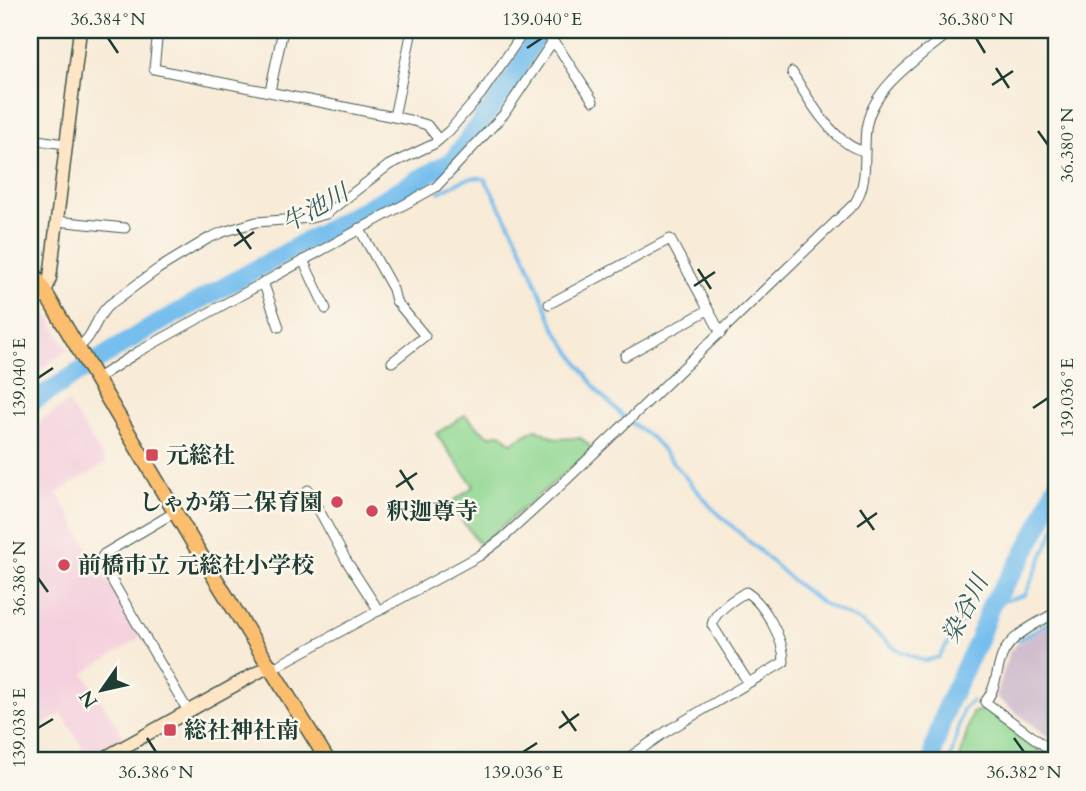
<svg xmlns="http://www.w3.org/2000/svg" width="1086" height="791" font-family="Cardo,'Noto Serif JP',serif">
	<rect width="100%" height="100%" fill="#fbf7ec"/>
	<filter id="ink" filterUnits="userSpaceOnUse"><feTurbulence type="fractalNoise" baseFrequency=".0143" numOctaves="2"/><feDisplacementMap in="SourceGraphic" scale="14" xChannelSelector="R" yChannelSelector="G"/><feConvolveMatrix kernelMatrix="1 2 1 2 8 2 1 2 1" color-interpolation-filters="sRGB"/></filter>
	<filter id="wash" filterUnits="userSpaceOnUse"><feTurbulence type="fractalNoise" baseFrequency=".00686" numOctaves="4" result="noise"/><feDisplacementMap in="SourceGraphic" scale="28" xChannelSelector="R" yChannelSelector="G"/><feGaussianBlur stdDeviation="1.57" result="paint"/><feColorMatrix in="noise" values="0 0 0 0 0 0 0 0 0 0 0 0 0 0 0 0 0 1.4 0 .05"/><feComposite in="paint" operator="in"/></filter>
	<g filter="url(#wash)">
		<rect width="100%" height="100%" fill="#f8ebd8"/>
		<!-- built -->
		<g fill="#f4cfdd">
			<polygon points="42,305 68,349 30,377 30,313"/>
			<polygon points="68,402 106,463 57,493 140,638 84,673 125,739 89,759 62,714 30,731 30,429"/>
		</g>
		<!-- industrial -->
		<polygon fill="#d0bdcd" points="1056,620 1056,743 996,697 1010,651 1016,645"/>
		<!-- green -->
		<g fill="#90d792" stroke="#588a63" stroke-width="2">
			<polygon points="465,415 486,434 490,436 501,433 511,443 536,429 556,439 581,438 593,449 480,545 450,504 474,486 436,434"/>
			<polygon points="985,709 1053,761 959,761 972,713"/>
		</g>
		<g fill="none" stroke-linecap="round" stroke-linejoin="round">
			<!-- stream -->
			<g stroke="#74beed" stroke-width="3.5">
				<path d="M439 192C452 186 472 173 485 179L519 241 555 329 599 393 624 417 654 440 711 507 794 582 822 603 861 622 896 649 924 661 939 657 969 611"/>
				<polyline points="991,605 1025,595 1056,526"/>
				<polyline points="1019,640 1056,618"/>
				<polyline points="599,761 606,757 612,761"/>
				<polyline points="950,761 963,709 972,701"/>
			</g>
			<!-- river -->
			<g stroke="#74beed" stroke-width="19">
				<polyline points="30,403 141,333 453,160 514,77 533,42 543,30"/>
				<polyline points="933,761 934,748 947,705 978,641 991,605 1022,558 1042,520 1056,485"/>
			</g>
		</g>
	</g>
	<g filter="url(#ink)">
		<g fill="none" stroke-linecap="round" stroke-linejoin="round">
			<!-- street casing -->
			<g stroke="#40574d" stroke-width="11">
				<g id="street">
					<polyline points="158,30 154,69 414,121 427,125 439,140"/>
					<polyline points="543,30 560,50 593,101"/>
					<path d="M792 72C806 96 836 148 865 151"/>
					<polyline points="270,91 283,30"/>
					<polyline points="394,117 412,30"/>
					<polyline points="30,139 65,144"/>
					<polyline points="57,221 125,228"/>
					<polyline points="359,228 393,289 396,301 425,336 392,362"/>
					<polyline points="303,260 326,309"/>
					<polyline points="263,282 279,327"/>
					<polyline points="549,304 670,239 721,333"/>
					<polyline points="30,306 41,299 45,293"/>
					<path d="M77 348C94 338 95 317 109 305L158 269 209 238 223 232 256 222 311 218 326 214 389 165 434 144 449 131 481 94 525 30"/>
					<polyline points="625,356 708,310"/>
					<polyline points="96,379 138,352 436,187 504,114 553,41"/>
					<polyline points="308,490 346,560 379,611"/>
					<polyline points="175,512 104,554 100,560 188,711"/>
					<path d="M1056 612C1037 624 1011 634 1002 656 996 672 996 690 985 702L1056 754"/>
					<path d="M271 665 277 666 479 556 503 538 561 485 855 203C869 180 863 155 866 129 872 85 921 57 952 30"/>
					<path d="M624 761 667 731 784 662C784 640 765 604 746 592 734 599 714 611 712 625L748 682"/>
				</g>
			</g>
			<!-- secondary casing -->
			<g stroke="#40574d" stroke-width="15">
				<g id="secondary">
					<polyline points="45,293 50,278 80,30"/>
					<polyline points="99,761 271,665"/>
				</g>
			</g>
			<!-- primary casing -->
			<g stroke="#40574d" stroke-width="17">
				<polyline id="primary" points="30,267 197,549 328,761"/>
			</g>
			<!-- street -->
			<use href="#street" stroke="#fff" stroke-width="9"/>
			<!-- secondary -->
			<use href="#secondary" stroke="#fde5c5" stroke-width="12"/>
			<!-- primary -->
			<use href="#primary" stroke="#fbbd6e" stroke-width="14"/>
		</g>
	</g>
	<!-- ticks -->
	<path fill="none" stroke="#1f3d34" stroke-width="2.5" d="M108 38 118 53M976 38 985 53M527 48 542 38M996 68 1009 88M992 85 1013 71M1038 131 1048 145M237 229 251 249M234 246 254 232M698 269 711 289M694 286 715 272M38 378 53 368M1033 408 1048 398M400 470 413 490M396 487 417 473M860 510 874 530M857 527 877 513M38 578 48 592M562 711 576 731M38 728 53 719M559 728 579 714M147 738 156 752M1014 738 1024 752M523 752 537 743"/>
	<!-- markers -->
	<g fill="#d1495b" stroke="#fbf7ec" stroke-width="2.5">
		<rect x="145" y="448" width="14" height="14" rx="3.5"/>
		<circle cx="337" cy="502" r="7"/>
		<circle cx="372" cy="511" r="7"/>
		<circle cx="64" cy="565" r="7"/>
		<rect x="163" y="723" width="14" height="14" rx="3.5"/>
	</g>
	<g text-anchor="middle" stroke-width="5" stroke-linejoin="round" paint-order="stroke">
		<!-- poi labels -->
		<g font-size="23" font-weight="bold" fill="#1f3d34" stroke="#fbf7ec" text-anchor="start">
			<text x="166" y="463">元総社</text>
			<text x="323" y="510" text-anchor="end">しゃか第二保育園</text>
			<text x="386" y="519">釈迦尊寺</text>
			<text x="78" y="573">前橋市立 元総社小学校</text>
			<text x="184" y="738">総社神社南</text>
		</g>
		<!-- water labels -->
		<g font-size="24" font-style="italic" fill="#345d62" stroke="#fbf7ec">
			<text transform="translate(315 208) rotate(-29)" y="8">牛池川</text>
			<text transform="translate(965 609) rotate(-63)" y="8">染谷川</text>
		</g>
	</g>
	<!-- margin -->
	<rect width="1086" height="791" fill="none" stroke="#fbf7ec" stroke-width="77"/>
	<!-- north arrow -->
	<g transform="translate(102 690) rotate(236)" stroke="#fbf7ec" stroke-width="5" paint-order="stroke">
	<path d="M0-5L12 26L0 18L-12 26Z" fill="#1f3d34"/>
	<text y="-10" font-size="19" font-weight="bold" text-anchor="middle" fill="#1f3d34">N</text>
	</g>
	<rect x="38" y="38" width="1010" height="714" fill="none" stroke="#1f3d34" stroke-width="2.5"/>
	<g font-size="18" text-anchor="middle" fill="#1f3d34">
		<text x="108" y="25">36.384°N</text>
		<text x="542" y="25">139.040°E</text>
		<text x="976" y="25">36.380°N</text>
		<text transform="translate(1067 145) rotate(-90)" y="6">36.380°N</text>
		<text transform="translate(19 378) rotate(-90)" y="6">139.040°E</text>
		<text transform="translate(1067 398) rotate(-90)" y="6">139.036°E</text>
		<text transform="translate(19 578) rotate(-90)" y="6">36.386°N</text>
		<text transform="translate(19 728) rotate(-90)" y="6">139.038°E</text>
		<text x="156" y="778">36.386°N</text>
		<text x="523" y="778">139.036°E</text>
		<text x="1024" y="778">36.382°N</text>
	</g>
</svg>
